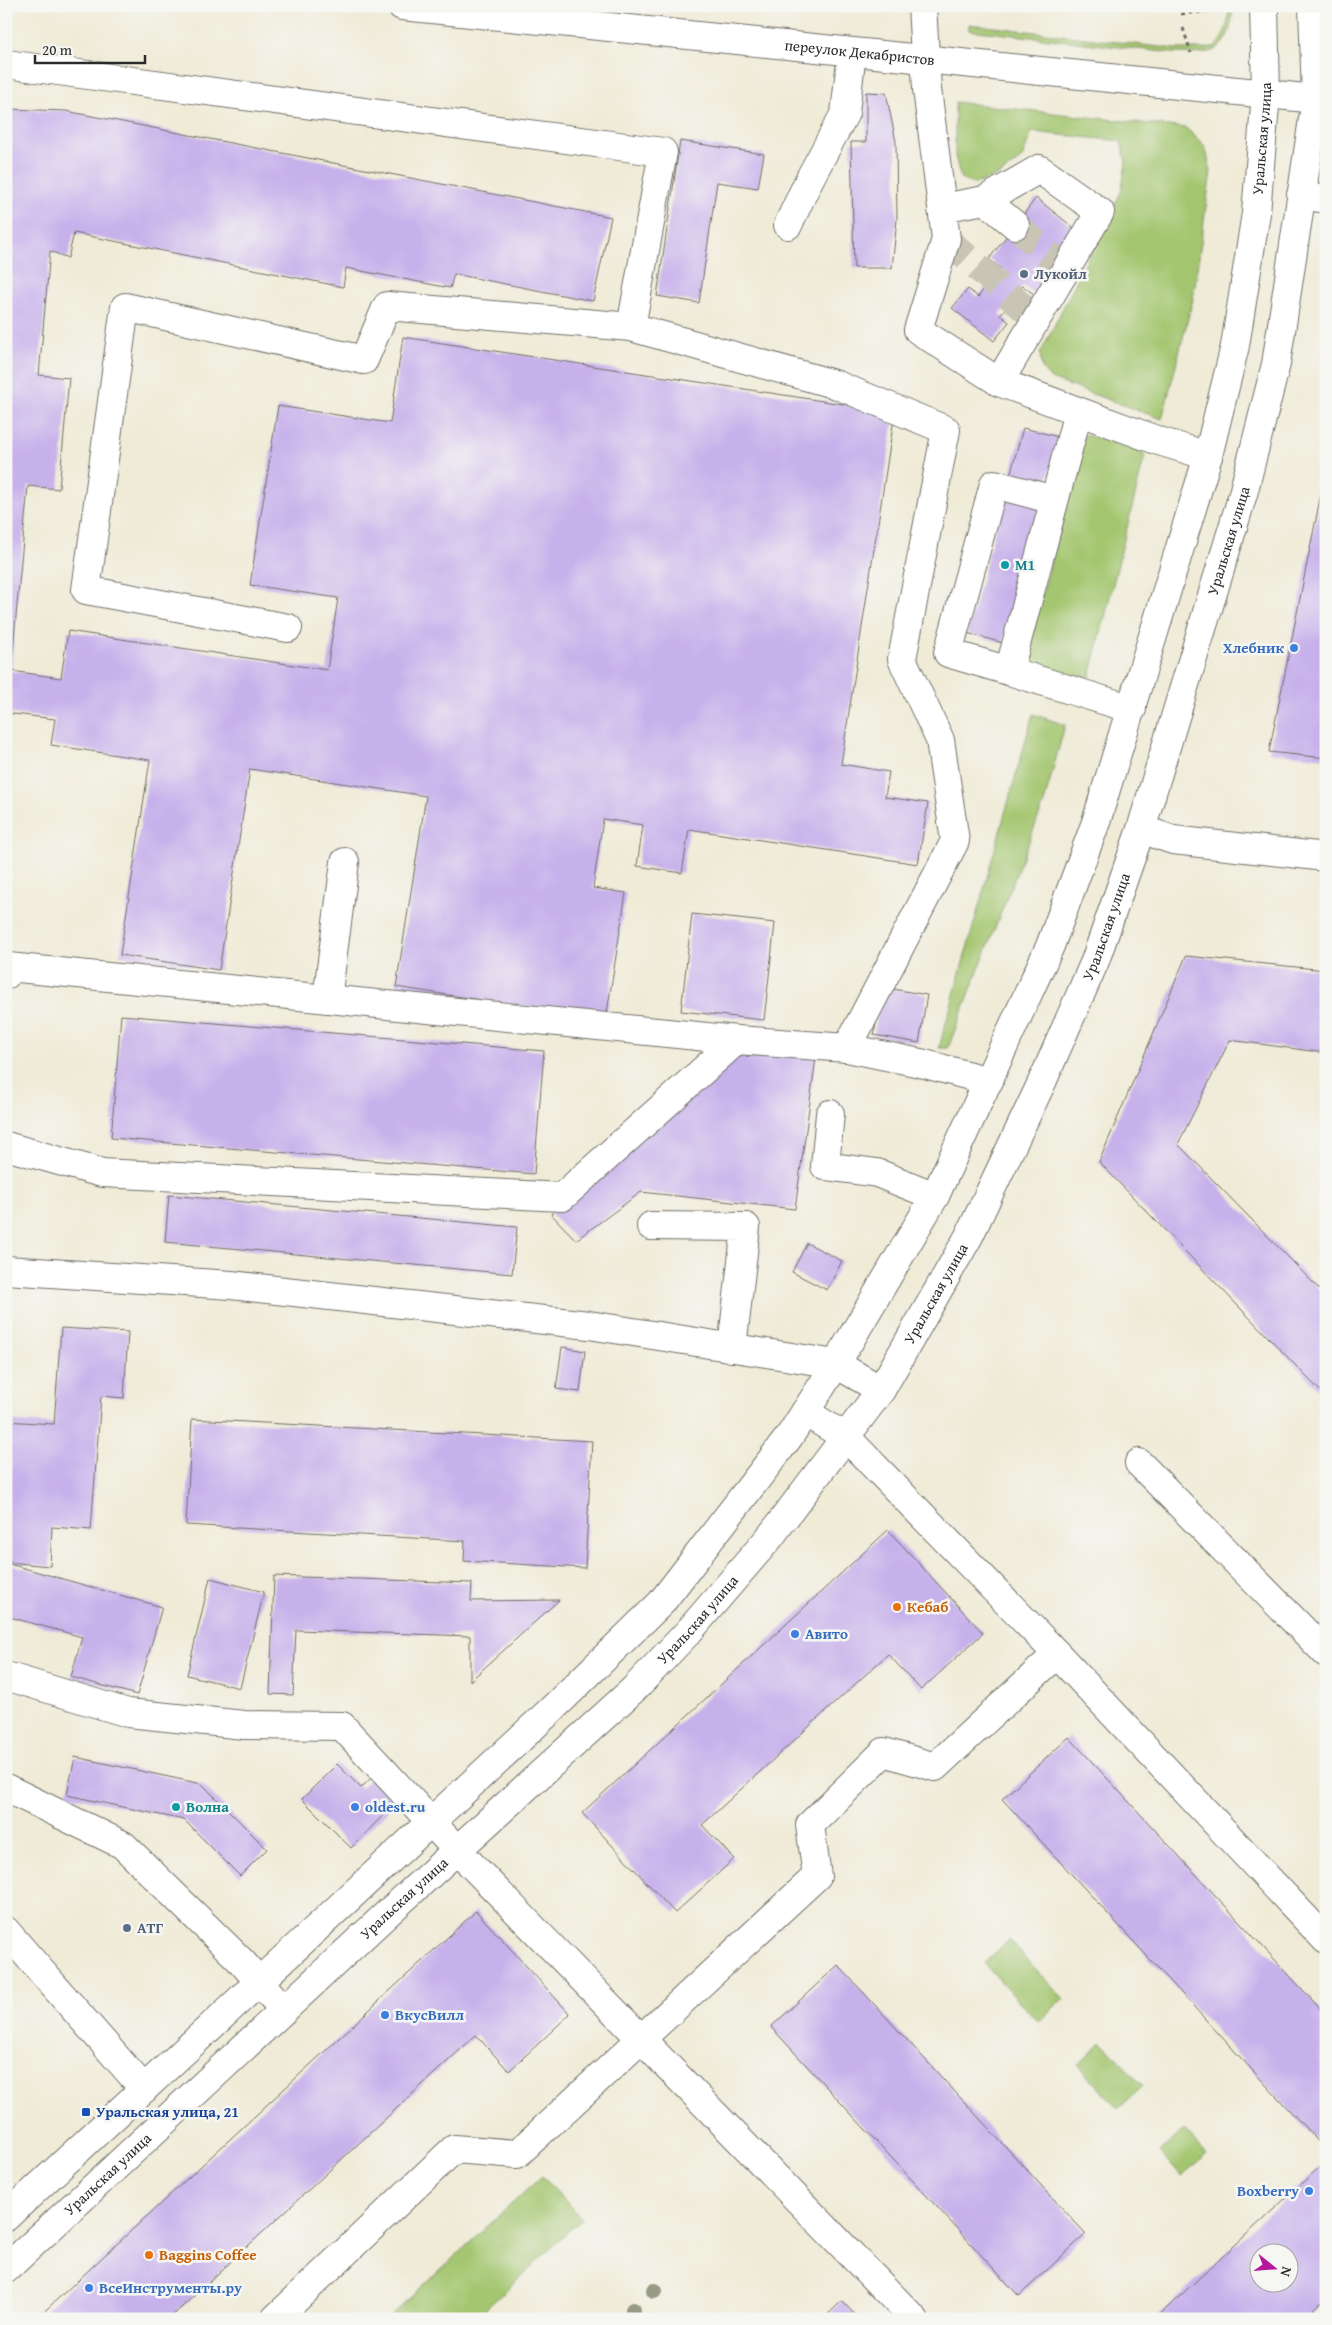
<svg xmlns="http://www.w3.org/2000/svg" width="1332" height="2325" font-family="'Gentium Book Plus',serif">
	<rect width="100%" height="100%" fill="#f6f6f2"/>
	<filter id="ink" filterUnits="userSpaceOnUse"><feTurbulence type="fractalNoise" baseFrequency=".02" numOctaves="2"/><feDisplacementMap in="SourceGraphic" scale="10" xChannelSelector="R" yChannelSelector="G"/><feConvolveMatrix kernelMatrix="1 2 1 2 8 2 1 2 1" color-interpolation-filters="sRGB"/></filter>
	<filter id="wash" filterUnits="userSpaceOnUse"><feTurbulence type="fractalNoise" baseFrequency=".0096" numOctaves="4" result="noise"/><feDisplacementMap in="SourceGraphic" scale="20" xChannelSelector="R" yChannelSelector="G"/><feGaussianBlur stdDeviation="1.12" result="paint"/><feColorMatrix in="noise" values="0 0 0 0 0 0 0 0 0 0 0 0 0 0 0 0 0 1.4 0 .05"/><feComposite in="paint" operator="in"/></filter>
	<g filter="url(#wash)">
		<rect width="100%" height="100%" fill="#efebd7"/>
		<!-- green -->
		<g fill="#a4c66f" stroke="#68784d">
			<path d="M1228 6H1232C1234 23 1227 48 1209 52 1197 55 1184 53 1173 53L969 30V24L1176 49H1204L1216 46C1225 33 1230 23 1228 6Z"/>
			<polygon points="955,102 1186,128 1205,146 1211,171 1193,299 1162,419 1051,379 1042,369 1040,354 1121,192 1126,163 1121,141 1032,132 1022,158 1001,174 975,184 961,179 955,156"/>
			<path d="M1084 435 1113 441 1145 455 1090 677C1063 677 1045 680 1025 661Z"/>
			<polygon points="1033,714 1065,725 1044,803 948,1048 939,1048"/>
			<polygon points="1009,1940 1063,1999 1038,2022 984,1963"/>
			<polygon points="1102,2042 1143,2086 1118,2109 1078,2065"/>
			<polygon points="1184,2130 1207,2154 1182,2177 1159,2152"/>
			<polygon points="542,2176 582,2219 475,2319 387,2319"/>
		</g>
		<g id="blocks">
			<!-- building -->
			<g fill="#c7b1eb" fill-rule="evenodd">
				<polygon points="866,92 886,93 896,142 897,219 892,268 854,268 851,142 866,142"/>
				<polygon points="6,109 66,111 611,217 593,301 454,274 450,288 346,268 343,287 74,233 68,258 50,251 39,375 69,378 59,489 28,486 11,671 61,678 68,631 327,670 338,598 250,585 278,406 390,423 403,337 895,412 841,764 889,772 885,797 928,803 918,864 689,829 682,873 637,866 643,825 603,819 593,888 626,893 606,1019 396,987 426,796 250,769 219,970 120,955 150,760 51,745 55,719 6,713"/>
				<polygon points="680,141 764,154 758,188 717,182 699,303 657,296"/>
				<polygon points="1036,198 1083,235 1035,295 1023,286 1000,315 1009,322 994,341 952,308 968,289 978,297 992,279 1000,268 989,259"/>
				<polygon points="1023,428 1059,437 1003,643 967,633"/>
				<polygon points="1325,474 1326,474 1326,758 1269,752"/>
				<polygon points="692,914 775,923 764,1020 681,1011"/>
				<polygon points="1186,956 1326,970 1326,1053 1230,1040 1178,1144 1326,1296 1326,1397 1099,1162"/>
				<polygon points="882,987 927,995 919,1043 874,1035"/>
				<polygon points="121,1015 544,1051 534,1174 111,1138"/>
				<polygon points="773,1054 816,1058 795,1209 641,1192 576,1240 551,1214 726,1058"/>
				<polygon points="169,1195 517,1227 512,1274 165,1242"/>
				<polygon points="807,1243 842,1261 827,1290 792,1272"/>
				<polygon points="61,1328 128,1332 124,1398 101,1396 91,1530 52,1527 50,1566 6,1562 6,1421 54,1424"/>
				<polygon points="562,1347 585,1351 580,1392 556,1389"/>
				<polygon points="192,1419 592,1441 585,1568 464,1561 465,1541 186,1525"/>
				<polygon points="888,1530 983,1633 921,1690 888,1654 702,1825 734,1859 675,1913 582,1813"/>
				<polygon points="6,1563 162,1607 137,1695 71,1677 82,1637 6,1616"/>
				<polygon points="274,1576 472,1583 471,1601 559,1600 470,1681 470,1636 296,1630 293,1695 270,1694"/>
				<polygon points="210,1578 264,1592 240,1688 187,1675"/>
				<polygon points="1069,1737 1326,2015 1326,2150 1002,1799"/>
				<polygon points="75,1757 202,1784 267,1849 240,1876 184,1820 67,1795"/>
				<polygon points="337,1764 361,1788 371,1778 395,1803 351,1848 302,1799"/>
				<polygon points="476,1911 570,2014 509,2071 476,2035 169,2319 36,2319"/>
				<polygon points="838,1965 1086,2234 1019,2296 771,2027"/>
				<path d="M1326 2161V2298L1304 2319H1155ZM1260 2252H1290V2282H1260Z"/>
				<polygon points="842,2301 859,2319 823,2319"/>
			</g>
		</g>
	</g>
	<g filter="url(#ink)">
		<use href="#blocks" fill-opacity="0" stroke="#706e67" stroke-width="1"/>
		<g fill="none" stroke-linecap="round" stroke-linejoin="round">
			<!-- minor-tunnel -->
			<g stroke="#c8c5b5" stroke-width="28" stroke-dasharray="28 14" stroke-linecap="butt">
				<polyline points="1015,225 1060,264"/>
				<polyline points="946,239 1036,319"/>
			</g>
			<!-- minor casing -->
			<g stroke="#706e67" stroke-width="30">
				<g id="minor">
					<path id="s1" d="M402 6 1316 99"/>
					<polyline points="922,6 927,89 946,239 918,330 999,382 1159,441 1208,456"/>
					<polyline points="6,64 663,152 631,327"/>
					<polyline points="1301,195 1326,199"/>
					<polyline points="985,200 1015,225"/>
					<polyline points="942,208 985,200 1039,169 1100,212 999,382"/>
					<polyline points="788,225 810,178 845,113 852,52"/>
					<polyline points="1078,412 1009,671 1132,709"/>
					<polyline points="288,628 86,590 125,307 364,360 387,306 631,327 837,385 946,430 902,659 940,740 955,841 847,1048"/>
					<polyline points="1009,671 948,653 994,484 1054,500"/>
					<polyline points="1141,829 1173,840 1326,857"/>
					<polyline points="6,975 8,967 737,1040 847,1048 925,1064 989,1081"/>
					<polyline points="327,999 345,862"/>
					<polyline points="830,1114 825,1166 877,1173 935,1196"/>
					<polyline points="6,1146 102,1173 562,1197 737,1040"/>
					<polyline points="651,1226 746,1227 732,1348"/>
					<polyline points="6,1270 231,1285 589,1325 836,1364 881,1390"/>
					<polyline points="805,1412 847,1438 1057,1654 1326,1940"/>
					<polyline points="1139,1463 1326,1653"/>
					<polyline points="6,1676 128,1713 244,1725 342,1726 457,1850 914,2319"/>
					<polyline points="6,1788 123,1845 242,1962 284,2010"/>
					<polyline points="6,1931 144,2089"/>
					<polyline points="275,2319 454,2149 517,2154 817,1876 810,1825 884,1752 935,1767 1057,1654"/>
				</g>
			</g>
			<!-- major casing -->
			<g stroke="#706e67" stroke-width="30">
				<g id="major">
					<path id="s2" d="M6 2217 550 1711 661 1603 789 1437 836 1364 935 1196 1050 946 1096 822 1208 456 1235 346 1256 213 1266 94 1264 6"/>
					<path id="s3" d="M6 2269 390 1911 634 1689 690 1630 770 1537 881 1390 969 1236 1043 1080 1095 961 1141 829 1243 494 1276 364 1316 99 1313 6"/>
				</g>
			</g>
			<!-- path -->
			<g stroke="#706e67" stroke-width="3" stroke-dasharray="4 4" stroke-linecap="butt">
				<polyline points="1181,14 1232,9"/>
				<polyline points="1183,28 1191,53"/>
			</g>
			<!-- minor -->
			<use href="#minor" stroke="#fff" stroke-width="28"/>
			<!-- major -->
			<use href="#major" stroke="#fff" stroke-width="28"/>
		</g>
		<!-- trees -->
		<g fill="#979b83">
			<circle cx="654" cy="2291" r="8"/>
			<circle cx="633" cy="2310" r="8"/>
		</g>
	</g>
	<!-- markers -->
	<g fill="#5c6f8a" stroke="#f6f6f2" stroke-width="2">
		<circle cx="1024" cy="274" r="5"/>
		<circle cx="127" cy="1928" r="5"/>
	</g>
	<g fill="#0f9aa8" stroke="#f6f6f2" stroke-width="2">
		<circle cx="1005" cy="565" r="5"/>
		<circle cx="176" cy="1807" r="5"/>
	</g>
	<g fill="#3f7fe0" stroke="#f6f6f2" stroke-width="2">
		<circle cx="1294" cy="648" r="5"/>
		<circle cx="795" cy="1634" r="5"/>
		<circle cx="355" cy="1807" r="5"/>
		<circle cx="385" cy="2015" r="5"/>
		<circle cx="1309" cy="2191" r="5"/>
		<circle cx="89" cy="2288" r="5"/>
	</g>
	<g fill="#e8710a" stroke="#f6f6f2" stroke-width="2">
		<circle cx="897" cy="1607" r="5"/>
		<circle cx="149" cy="2255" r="5"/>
	</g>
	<rect fill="#1a4fb4" stroke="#f6f6f2" stroke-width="2" x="81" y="2107" width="10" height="10" rx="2.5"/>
	<g text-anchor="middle" stroke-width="5" stroke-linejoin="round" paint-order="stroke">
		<!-- street labels -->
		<g font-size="15" fill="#2b2b2b" stroke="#f6f6f2">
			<text dy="5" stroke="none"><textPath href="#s1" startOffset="460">переулок Декабристов</textPath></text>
			<text dy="5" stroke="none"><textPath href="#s2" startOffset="2502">Уральская улица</textPath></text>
			<text dy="5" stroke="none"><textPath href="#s3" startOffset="2164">Уральская улица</textPath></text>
			<text dy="5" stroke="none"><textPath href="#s3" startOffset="1759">Уральская улица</textPath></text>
			<text dy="5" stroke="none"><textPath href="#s3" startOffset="1354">Уральская улица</textPath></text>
			<text dy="5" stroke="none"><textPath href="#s3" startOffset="949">Уральская улица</textPath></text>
			<text dy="5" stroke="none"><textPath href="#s3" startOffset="544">Уральская улица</textPath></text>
			<text dy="5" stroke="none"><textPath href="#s3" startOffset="139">Уральская улица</textPath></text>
		</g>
		<!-- service labels -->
		<g font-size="15" font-weight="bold" fill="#4e5e75" stroke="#f6f6f2" text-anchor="start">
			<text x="1034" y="279">Лукойл</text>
			<text x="137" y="1933">АТГ</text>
		</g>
		<!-- culture labels -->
		<g font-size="15" font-weight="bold" fill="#0d838f" stroke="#f6f6f2" text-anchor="start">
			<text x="1015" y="570">М1</text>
			<text x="186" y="1812">Волна</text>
		</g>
		<!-- shop labels -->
		<g font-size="15" font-weight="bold" fill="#366cbe" stroke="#f6f6f2" text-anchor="start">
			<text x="1284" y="653" text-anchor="end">Хлебник</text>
			<text x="805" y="1639">Авито</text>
			<text x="365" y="1812">oldest.ru</text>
			<text x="395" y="2020">ВкусВилл</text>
			<text x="1299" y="2196" text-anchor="end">Boxberry</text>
			<text x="99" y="2293">ВсеИнструменты.ру</text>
		</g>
		<!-- food labels -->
		<g font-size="15" font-weight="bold" fill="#c56008" stroke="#f6f6f2" text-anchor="start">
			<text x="907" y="1612">Кебаб</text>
			<text x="159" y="2260">Baggins Coffee</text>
		</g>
		<!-- transit labels -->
		<g font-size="15" font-weight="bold" fill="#164399" stroke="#f6f6f2" text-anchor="start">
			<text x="96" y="2117">Уральская улица, 21</text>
		</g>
	</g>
	<!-- margin -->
	<rect width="1332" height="2325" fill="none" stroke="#f6f6f2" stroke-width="25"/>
	<!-- north arrow -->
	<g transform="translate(1274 2268) rotate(107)"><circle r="24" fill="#f6f6f2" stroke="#a5a5a2"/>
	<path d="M0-4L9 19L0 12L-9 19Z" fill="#b5179e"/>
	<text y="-8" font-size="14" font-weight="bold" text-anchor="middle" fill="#2b2b2b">N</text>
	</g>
	<!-- scale -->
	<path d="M35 55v8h110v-8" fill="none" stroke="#2b2b2b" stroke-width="2.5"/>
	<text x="42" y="55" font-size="15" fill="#2b2b2b" stroke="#f6f6f2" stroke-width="4" paint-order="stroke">20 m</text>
</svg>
